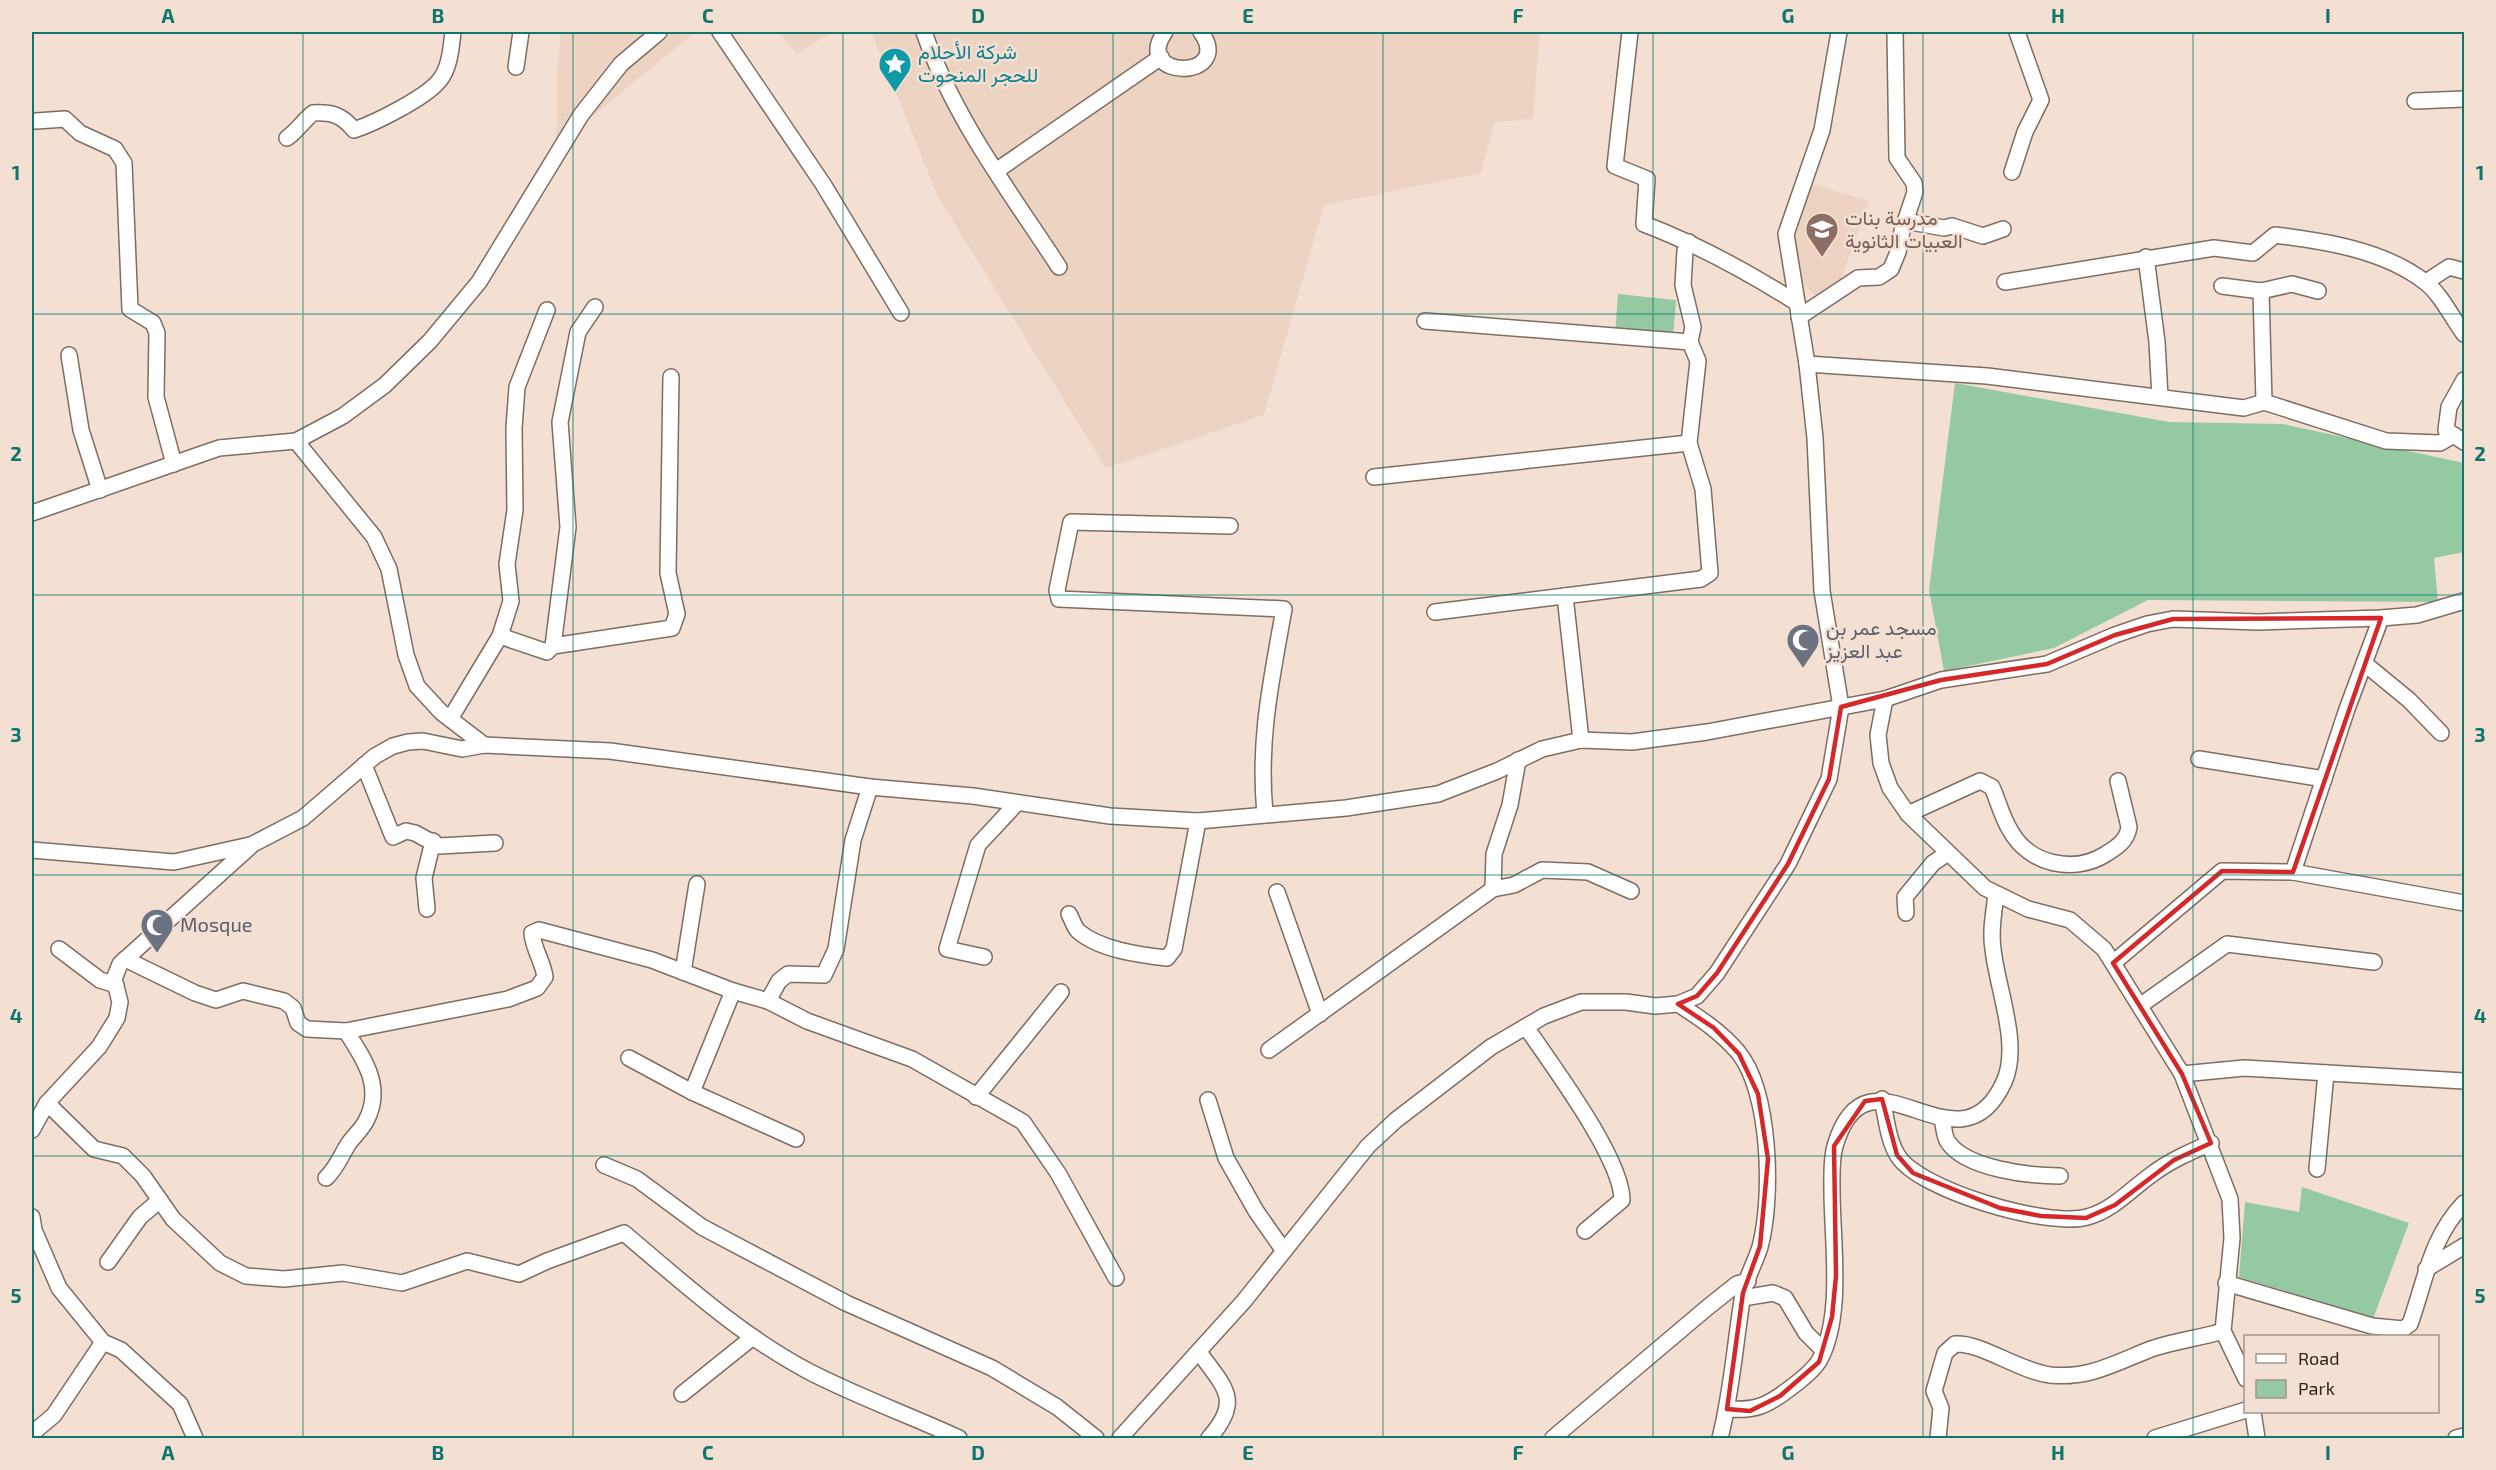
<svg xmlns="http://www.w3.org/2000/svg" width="2496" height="1470" font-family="'Exo 2',Vazirmatn,sans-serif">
	<rect width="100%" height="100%" fill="#f4e0d3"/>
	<!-- built -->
	<g fill="#edd3c1">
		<polygon points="561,32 695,32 556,146 557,71"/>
		<polygon points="779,32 832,32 797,54"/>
		<polygon points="871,32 1540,32 1533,119 1494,122 1481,173 1324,205 1264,415 1106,468 938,197"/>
		<polygon points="1812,184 1869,201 1838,289 1819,300 1799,279 1790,237"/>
	</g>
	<!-- green -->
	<g fill="#94c9a2">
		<polygon points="1618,294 1676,300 1673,337 1615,334"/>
		<polygon points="1955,383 2169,422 2283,424 2464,463 2464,552 2434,558 2438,602 2148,600 2054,648 1944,671 1929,590"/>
		<polygon points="2302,1187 2409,1223 2373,1319 2239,1277 2245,1202 2299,1212"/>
	</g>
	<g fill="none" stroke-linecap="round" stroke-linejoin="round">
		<!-- minor casing -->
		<g stroke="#7e6d61" stroke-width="18">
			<g id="minor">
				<polyline points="720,32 823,184 901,313"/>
				<path d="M924 32C953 117 1010 192 1059 267"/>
				<path d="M1165 32C1131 80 1235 81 1201 32"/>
				<path d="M1630 32 1615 166 1647 179 1644 224C1699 245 1748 272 1797 303"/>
				<polyline points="516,67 521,32"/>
				<polyline points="2415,101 2464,99"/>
				<polyline points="36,121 65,119 80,133 115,149 124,163 130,309 153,323 157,333 156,397 174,464"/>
				<path d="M287 138C298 130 303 121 313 113 332 112 342 115 354 130 375 123 425 98 439 81 450 68 451 48 453 32"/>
				<polyline points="996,171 1161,57"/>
				<polyline points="2012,172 2025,132 2041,100 2017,32"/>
				<polyline points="1905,221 1944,228 1952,226 1983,236 2003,229"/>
				<polyline points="2146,257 2157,342 2160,397"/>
				<path d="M2005 282 2214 248 2253 253 2275 235C2324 241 2384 250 2425 282 2441 294 2452 318 2464 334"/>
				<polyline points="2426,282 2449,267 2464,271"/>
				<polyline points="2222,286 2261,291 2292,284 2318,291"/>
				<polyline points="2261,291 2264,402"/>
				<polyline points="1799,317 1858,278 1879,277 1891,269 1898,252 1902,231 1915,192 1914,183 1897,158 1895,32"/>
				<polyline points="1425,321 1690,342"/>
				<polyline points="69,355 81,430 100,490"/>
				<polyline points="1807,364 1987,376 2244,408 2264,402 2386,441 2440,443 2454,435"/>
				<polyline points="2464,380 2449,407 2446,430 2464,442"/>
				<polyline points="296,441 343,416 385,385 430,341 479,282 581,115 621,64 659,32"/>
				<polyline points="1374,477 1689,443"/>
				<polyline points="32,513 219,448 296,441 374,537 389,569 406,655 417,686 441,712 484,745"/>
				<path d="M1230 526 1071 522 1057 590 1059 599 1284 609C1271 682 1258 740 1265 814"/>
				<polyline points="1565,596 1581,740"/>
				<polyline points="1435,612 1701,579 1710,573 1703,489 1689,443 1698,361 1690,342 1693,327 1683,285 1685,251 1689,242"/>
				<polyline points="500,636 547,652 553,646 672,628 677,614 668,573 671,377"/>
				<polyline points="553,646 568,527 560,422 578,332 595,307"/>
				<polyline points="2364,663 2409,700 2441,733"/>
				<polyline points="1885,699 1878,735 1881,763 1890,788 1908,814 1985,888 2028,909 2070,920 2104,949 2182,1074 2230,1199 2232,1238 2223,1331 2246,1379"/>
				<polyline points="450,719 500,636 511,601 507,564 515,510 514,428 517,387 547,310"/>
				<polyline points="2199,759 2324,779"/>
				<polyline points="364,765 393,837 406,831 415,833 439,846 495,843"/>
				<path d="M1908 814 1980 781 1992 787C1998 801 2002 817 2010 830 2029 865 2074 874 2106 854 2117 847 2127 841 2129 827L2118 781"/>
				<polyline points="32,850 174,862 250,845"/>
				<polyline points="2293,872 2464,903"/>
				<polyline points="1493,889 1494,854 1510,805 1518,760"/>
				<polyline points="1277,892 1320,1014"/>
				<polyline points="427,909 424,878 433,841"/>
				<polyline points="1906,913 1905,897 1933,863 1948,853"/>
				<path d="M1069 914C1072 919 1074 927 1078 931 1100 950 1140 955 1167 958L1174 949 1198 821"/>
				<polyline points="59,949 100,980 116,985"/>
				<polyline points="984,957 947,949 978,845 1017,803"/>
				<path d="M125 959 195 993 216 1000 243 991 284 1001 293 1008 298 1023 307 1029 346 1031 508 999 537 988 545 977C543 961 533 949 532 933L539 930 652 960 733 991 768 1001 807 1021 912 1059 1023 1122 1058 1173 1116 1278"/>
				<polyline points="2113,963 2222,871 2293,872 2347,709 2381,618"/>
				<polyline points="683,972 697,884"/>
				<polyline points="768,1001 779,981 788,974 824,975 836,949 853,840 870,787"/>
				<path d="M1678 1004C1700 1018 1721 1032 1738 1052 1771 1092 1773 1199 1760 1247 1755 1263 1746 1278 1743 1294 1735 1343 1732 1391 1720 1438"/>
				<polyline points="2141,1005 2227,944 2374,962"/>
				<path d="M1526 1027C1551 1064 1622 1158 1622 1200L1585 1231"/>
				<polyline points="1269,1050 1493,889 1514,885 1542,870 1588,872 1631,891"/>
				<polyline points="629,1058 692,1092 796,1139"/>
				<polyline points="2182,1074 2244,1068 2464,1081"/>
				<polyline points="692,1092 733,991"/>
				<polyline points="976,1097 1061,992"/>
				<path d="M1882 1099C1886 1116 1888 1141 1898 1156 1919 1190 2048 1228 2087 1217 2113 1210 2130 1190 2151 1175 2169 1161 2190 1152 2211 1143"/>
				<polyline points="1208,1100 1226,1158 1256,1211 1284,1251"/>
				<path d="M47 1103 94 1149 123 1156 143 1176 173 1219 220 1263 246 1276 284 1279 343 1273 402 1283 467 1261 519 1274 547 1261 624 1233C682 1282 740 1335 808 1371 856 1396 909 1415 959 1438"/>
				<path d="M1942 1119C1944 1126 1944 1137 1948 1142 1966 1169 2030 1176 2060 1176"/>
				<polyline points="32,1130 47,1103 99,1047 117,1018 120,1002 114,979 120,964 253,844 303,818 375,756 393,746 408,742 423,741 462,749 484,745 610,751 870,787 973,796 1110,816 1198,821 1346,808 1438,794 1497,771 1542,749 1581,740 1632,742 1707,732 1885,699 1941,680 2047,664 2115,635 2147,624 2173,619 2258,622 2381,618 2417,615 2464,601"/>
				<polyline points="604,1165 637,1179 702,1227 846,1303 992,1368 1057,1407 1096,1438"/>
				<polyline points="2317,1169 2326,1073"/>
				<path d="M326 1178C337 1168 341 1155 349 1143 354 1136 362 1129 366 1121 384 1087 364 1059 346 1031"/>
				<polyline points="32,1217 34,1230 59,1288 103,1342 121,1350 180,1404 195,1438"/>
				<polyline points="108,1262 140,1217 160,1200"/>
				<polyline points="2426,1269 2464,1246"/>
				<path d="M2226 1283 2372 1326 2403 1329 2410 1324C2426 1279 2430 1239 2464 1203"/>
				<polyline points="1743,1298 1773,1293 1785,1298 1806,1333 1823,1350"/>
				<path d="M1199 1352C1224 1387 1243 1400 1209 1438"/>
				<polyline points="682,1394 753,1337"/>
				<path d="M1727 1409C1755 1411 1767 1406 1789 1389 1800 1381 1812 1372 1819 1361 1844 1317 1832 1241 1832 1191 1832 1176 1831 1160 1835 1146 1868 1033 1958 1183 2004 1082 2021 1045 1997 988 1993 949 1990 930 1994 913 1996 894"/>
				<polyline points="2253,1412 2257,1438"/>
				<polyline points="32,1430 34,1432 54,1415 103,1342"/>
				<polyline points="1120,1438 1244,1301 1368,1146 1396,1120 1491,1047 1544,1016 1581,1002 1626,1002 1655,1006 1678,1004 1697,996 1717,973 1788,864 1829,779 1841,707 1822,591 1815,438 1807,364 1786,234 1822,130 1839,32"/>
				<polyline points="1553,1438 1708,1307 1737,1284 1748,1281"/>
				<path d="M1938 1438 1941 1408 1934 1391 1945 1353 1955 1344C1980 1342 2019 1371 2050 1375 2090 1379 2117 1362 2151 1349 2174 1341 2200 1338 2223 1331"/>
				<polyline points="2155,1438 2246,1410"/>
				<polyline points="2456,1438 2464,1436"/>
			</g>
		</g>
		<!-- minor -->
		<use href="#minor" stroke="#fff" stroke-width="15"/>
	</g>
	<!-- marked area -->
	<path fill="none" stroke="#d62828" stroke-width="4.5" stroke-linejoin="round" d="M2381 618 2293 872 2222 871 2113 963 2182 1074 2211 1143 2174 1160 2115 1205 2086 1218 2041 1216 2000 1208 1913 1173 1897 1155 1882 1099 1865 1101 1834 1146 1836 1276 1832 1317 1819 1362 1780 1396 1750 1411 1727 1409 1743 1293 1760 1246 1768 1159 1758 1094 1739 1054 1714 1028 1678 1004 1697 996 1717 973 1788 864 1829 779 1841 707 1941 680 2047 664 2115 635 2173 619Z"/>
	<!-- grid -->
	<path fill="none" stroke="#0f766e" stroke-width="1.5" stroke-opacity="0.55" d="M303 32V1438M573 32V1438M843 32V1438M1113 32V1438M1383 32V1438M1653 32V1438M1923 32V1438M2193 32V1438M32 314H2464M32 595H2464M32 875H2464M32 1156H2464"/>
	<!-- icons -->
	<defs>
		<g id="sight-pin" transform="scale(1.725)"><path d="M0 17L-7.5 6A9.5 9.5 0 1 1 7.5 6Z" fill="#0f9aa8" stroke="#f4e0d3"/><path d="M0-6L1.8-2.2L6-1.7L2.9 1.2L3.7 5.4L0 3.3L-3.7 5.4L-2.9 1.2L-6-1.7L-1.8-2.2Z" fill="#fff"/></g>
		<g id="school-pin" transform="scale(1.725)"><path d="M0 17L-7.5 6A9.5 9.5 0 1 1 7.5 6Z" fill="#8d6e63" stroke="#f4e0d3"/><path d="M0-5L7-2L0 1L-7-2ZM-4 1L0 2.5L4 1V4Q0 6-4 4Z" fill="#fff"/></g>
		<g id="mosque-pin" transform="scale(1.725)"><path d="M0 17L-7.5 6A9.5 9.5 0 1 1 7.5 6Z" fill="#6b7280" stroke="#f4e0d3"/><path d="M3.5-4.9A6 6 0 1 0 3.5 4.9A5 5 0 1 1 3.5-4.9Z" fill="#fff"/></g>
	</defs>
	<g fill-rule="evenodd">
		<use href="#sight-pin" x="895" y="64"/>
		<use href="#school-pin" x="1822" y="229"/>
		<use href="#mosque-pin" x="1803" y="640"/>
		<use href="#mosque-pin" x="157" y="925"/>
	</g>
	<g text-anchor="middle" stroke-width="5" stroke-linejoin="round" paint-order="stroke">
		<!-- culture labels -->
		<g font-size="20" fill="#0d838f" stroke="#f4e0d3" text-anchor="start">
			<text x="918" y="59">شركة الأحلام<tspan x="918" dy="23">للحجر المنحوت</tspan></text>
		</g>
		<!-- education labels -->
		<g font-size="20" fill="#785e54" stroke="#f4e0d3" text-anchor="start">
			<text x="1845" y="225">مدرسة بنات<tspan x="1845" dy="23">العبيات الثانوية</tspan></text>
		</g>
		<!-- worship labels -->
		<g font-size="20" fill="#5b616d" stroke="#f4e0d3" text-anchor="start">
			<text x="1826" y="635">مسجد عمر بن<tspan x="1826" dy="23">عبد العزيز</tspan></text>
			<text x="180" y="932">Mosque</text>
		</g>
	</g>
	<!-- border -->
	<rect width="2496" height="1470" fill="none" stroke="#f4e0d3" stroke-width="66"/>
	<!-- legend -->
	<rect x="2244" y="1335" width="195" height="78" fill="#f4e0d3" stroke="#a4958b" stroke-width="1.5"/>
	<rect x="2256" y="1354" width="30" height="9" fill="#ffffff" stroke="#a4958b" stroke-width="1.5"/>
	<text x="2298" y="1365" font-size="18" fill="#2c2520">Road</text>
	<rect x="2256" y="1380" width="30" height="18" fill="#94c9a2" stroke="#a4958b" stroke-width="1.5"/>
	<text x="2298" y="1395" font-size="18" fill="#2c2520">Park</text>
	<rect x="33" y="33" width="2430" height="1404" fill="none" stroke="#0f766e" stroke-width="2"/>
	<g font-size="20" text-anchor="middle" font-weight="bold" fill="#0f766e">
		<text x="168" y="23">A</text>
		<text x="438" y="23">B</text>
		<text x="708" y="23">C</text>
		<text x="978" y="23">D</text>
		<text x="1248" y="23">E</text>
		<text x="1518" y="23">F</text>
		<text x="1788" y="23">G</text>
		<text x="2058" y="23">H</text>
		<text x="2328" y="23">I</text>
		<text x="16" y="180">1</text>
		<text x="2480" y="180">1</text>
		<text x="16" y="461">2</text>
		<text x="2480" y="461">2</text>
		<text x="16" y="742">3</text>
		<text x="2480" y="742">3</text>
		<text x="16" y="1023">4</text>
		<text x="2480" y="1023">4</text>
		<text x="16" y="1303">5</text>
		<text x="2480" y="1303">5</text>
		<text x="168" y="1460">A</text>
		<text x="438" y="1460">B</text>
		<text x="708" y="1460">C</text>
		<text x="978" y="1460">D</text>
		<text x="1248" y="1460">E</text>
		<text x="1518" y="1460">F</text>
		<text x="1788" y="1460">G</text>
		<text x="2058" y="1460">H</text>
		<text x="2328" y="1460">I</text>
	</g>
</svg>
